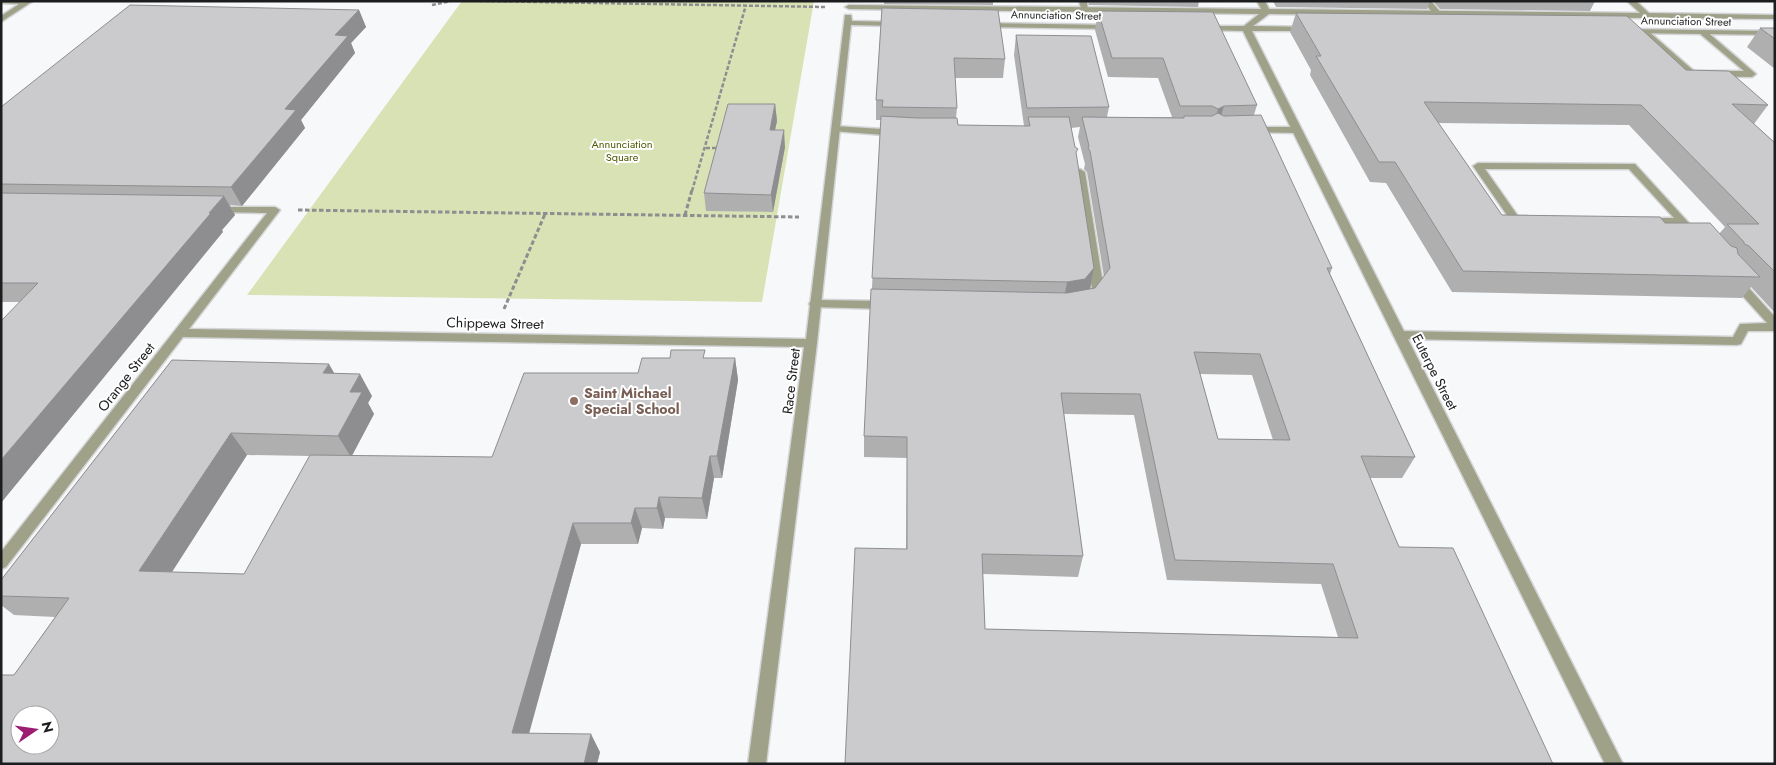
<svg xmlns="http://www.w3.org/2000/svg" width="1776" height="765" font-family="Jost,sans-serif">
	<rect width="100%" height="100%" fill="#f6f8fa"/>
	<!-- green -->
	<polygon fill="#d8e2b5" points="462,1 814,1 762,302 247,295"/>
	<g fill="none" stroke-linecap="round" stroke-linejoin="round">
		<!-- lane casing -->
		<g stroke="#d3d5d7" stroke-width="3">
			<g id="lane">
				<polygon points="1079,1 1087,1 1088,12 1082,12"/>
				<polygon points="1423,1 1431,1 1442,14 1441,16 1435,16"/>
				<polygon points="1641,30 1647,30 1694,71 1744,71 1698,32 1705,30 1756,74 1752,77 1689,76 1641,34"/>
				<polygon points="835,126 897,130 902,133 897,136 832,131 832,127"/>
				<polygon points="1253,127 1296,127 1301,130 1296,133 1250,132 1248,130"/>
				<polygon points="1478,163 1635,164 1699,234 1694,237 1690,236 1679,224 1643,223 1642,221 1643,219 1647,218 1674,218 1629,169 1485,169 1518,216 1527,216 1532,219 1527,222 1511,221 1473,166"/>
				<polygon points="1080,169 1085,172 1104,290 1095,301 1091,302 1085,298 1092,289 1075,172"/>
				<polygon points="1735,276 1739,277 1775,317 1775,331 1748,331 1741,344 1737,345 1399,339 1393,335 1399,331 1733,337 1740,324 1767,323 1731,283 1729,280"/>
				<polygon points="815,300 887,301 893,305 887,309 811,307 809,304 811,301"/>
			</g>
		</g>
		<!-- street casing -->
		<g stroke="#d3d5d7" stroke-width="3">
			<g id="street">
				<polygon points="1,1 33,1 1,22 1,16 19,4 1,3"/>
				<polygon points="1257,1 1265,1 1269,9 1640,13 1627,1 1636,1 1649,13 1775,15 1775,19 1654,18 1650,20 1645,18 1269,14 1253,26 1307,27 1311,29 1307,31 1252,31 1623,764 1605,764 1243,31 1204,30 1200,28 1204,26 1244,26 1259,14 849,9 845,7 849,5 1261,9"/>
				<polygon points="845,15 851,15 852,21 897,22 901,24 897,26 851,25 817,343 766,764 748,764 804,347 183,337 6,567 1,569 1,552 267,213 215,212 211,211 210,209 211,207 275,207 280,210 189,329 806,339"/>
				<polygon points="981,23 1112,25 1116,27 1112,29 984,27 981,27"/>
				<polygon points="1624,29 1775,31 1775,35 1627,33 1623,31"/>
			</g>
		</g>
		<!-- path-far1 -->
		<g stroke="#8d8e90" stroke-width="2.5" stroke-dasharray="4 2" stroke-linecap="butt">
			<polyline points="479,1 826,7"/>
			<polyline points="432,5 451,1"/>
			<polyline points="706,148 720,148"/>
			<polyline points="692,191 746,5"/>
		</g>
		<!-- path -->
		<g stroke="#8d8e90" stroke-width="3" stroke-dasharray="4.5 2.5" stroke-linecap="butt">
			<polyline points="298,210 799,217"/>
			<polyline points="685,215 692,190"/>
			<polyline points="504,309 545,214"/>
		</g>
		<!-- lane -->
		<use href="#lane" fill="#9fa189" fill-rule="evenodd"/>
		<!-- street -->
		<use href="#street" fill="#9fa189" fill-rule="evenodd"/>
	</g>
	<!-- wall -->
	<g fill="#afafb0" fill-rule="evenodd">
		<polygon points="884,1 993,1 993,5 884,4"/>
		<polygon points="1088,1 1199,1 1198,7 1089,5"/>
		<polygon points="1273,1 1430,1 1427,9 1276,7"/>
		<polygon points="1433,1 1595,1 1590,11 1440,9"/>
		<path d="M882 8 1005 59 1003 78H955L957 108 956 118 958 125 1024 126 1014 55 1016 35 1109 107 1107 117H1172L1158 78 1108 77 1095 30 1098 11 1257 105 1254 115 1332 268 1330 274 1415 457 1402 478H1370L1399 547 1553 764H845L906 549 907 458 864 457V436L881 120H876V100ZM1080 127 1078 137 1085 164 1084 169 1087 172 1104 277 1095 288 1090 289 1094 268 1071 128ZM1200 374 1252 375 1273 440 1218 439ZM1064 414 1134 415 1167 580 1321 584 1338 637 985 629 983 574 1078 577 1083 556Z"/>
		<polygon points="359,10 366,27 351,43 355,53 301,120 305,128 242,206 230,205 235,215 222,230 223,232 20,302 1,302 1,107"/>
		<path d="M1296 13 1686 70 1768 105 1754 124 1775 143V313L1751 287 1742 298 1452 292 1386 183 1370 182 1310 75 1311 70 1290 32ZM1438 123 1629 125 1725 227 1719 234 1665 223 1502 215Z"/>
		<polygon points="1760,28 1775,28 1775,69 1747,47"/>
		<polygon points="775,104 777,121 775,130 785,147 773,212 706,211 704,193"/>
		<path d="M706 358H735L738 380 722 478H714L707 519 665 518 663 529 642 528 638 544H581L529 734 600 752 597 764H1L14 675 55 617 14 615 1 605V580L172 360 334 374 372 396 368 403 374 414 352 456 492 457 638 373ZM247 455 310 456 244 574 172 572Z"/>
	</g>
	<!-- shaded-wall -->
	<g fill="#8e8e90">
		<polygon points="359,10 366,27 351,43 355,53 301,120 305,128 242,206 231,187 285,109 335,35"/>
		<polygon points="775,104 777,121 771,147 770,130"/>
		<polygon points="1224,106 1218,126 1212,129 1218,109"/>
		<polygon points="784,130 785,147 773,212 771,195"/>
		<polygon points="224,196 235,215 222,230 223,232 1,503 1,460"/>
		<polygon points="1094,268 1090,289 1063,303 1067,282"/>
		<polygon points="735,358 738,380 722,478 717,456"/>
		<polygon points="329,364 341,385 323,373"/>
		<polygon points="360,374 372,396 368,403 374,414 351,457 338,436 350,392"/>
		<polygon points="231,433 247,455 159,592 139,571"/>
		<polygon points="710,456 714,478 707,519 702,498"/>
		<polygon points="659,497 665,518 663,529 657,508"/>
		<polygon points="635,508 642,528 638,544 631,523"/>
		<polygon points="573,523 581,544 524,751 512,733"/>
		<polygon points="591,734 600,752 597,764 584,764"/>
	</g>
	<!-- building -->
	<g fill="#cbcbcd" stroke="#8e8e90" fill-rule="evenodd">
		<polygon points="130,5 359,10 335,35 348,36 285,109 296,110 231,187 1,184 1,107"/>
		<polygon points="882,8 998,10 1005,59 954,58 957,108 882,107 883,100 876,100"/>
		<polygon points="1098,11 1213,12 1257,105 1224,106 1218,109 1212,106 1180,106 1163,58 1112,58"/>
		<polygon points="1296,13 1627,16 1686,70 1729,71 1768,105 1732,104 1775,143 1775,272 1749,246 1744,244 1744,242 1727,224 1759,224 1641,105 1424,102 1502,215 1660,217 1665,223 1710,223 1731,246 1737,248 1738,254 1760,277 1463,271 1395,162 1379,162 1316,56 1321,56"/>
		<polygon points="1760,28 1775,28 1775,39"/>
		<polygon points="1016,35 1091,36 1109,107 1027,108"/>
		<polygon points="728,104 775,104 770,130 784,130 771,195 704,193"/>
		<path d="M1218 113 1224 116 1261 115 1332 268H1327L1415 457 1361 456 1399 547 1453 548 1553 764H845L855 548 907 549V437L864 436 871 289 1067 293 1095 288 1110 268 1090 151 1088 148 1089 146 1082 117 1184 118V116H1212ZM1194 352 1260 354 1290 440 1218 439ZM1061 393 1140 394 1175 560 1333 564 1358 638 985 629 982 554 1083 556Z"/>
		<polygon points="881,116 917,118 957,118 958,125 1030,126 1028,117 1069,117 1075,147 1078,149 1076,152 1094,268 1085,279 1067,282 872,278"/>
		<polygon points="1,193 224,196 209,213 211,213 1,460 1,321 38,283 1,283"/>
		<path d="M671 350H705L703 358H735L717 456H710L702 498 659 497 657 508H635L631 523H573L512 733 591 734 584 764H1V675H14L69 598 1 596V580L172 360 329 364 323 373 360 374 350 392H362L338 436 231 433 139 571 244 574 310 455 492 457 524 373H638L642 358H670ZM20 715H50V745H20Z"/>
	</g>
	<!-- markers -->
	<circle fill="#8d6e63" stroke="#fff" stroke-width="2" cx="574" cy="401" r="5"/>
	<g text-anchor="middle" stroke-width="4" stroke-linejoin="round" paint-order="stroke">
		<!-- far-street labels -->
		<g font-size="11" fill="#1c1d1e" stroke="#fff">
			<text transform="translate(1056 15) rotate(1)" y="4">Annunciation Street</text>
			<text transform="translate(1686 21) rotate(1)" y="4">Annunciation Street</text>
		</g>
		<!-- far-park labels -->
		<g font-size="11" fill="#4f5a00" stroke="#fff">
			<text x="622" y="148">Annunciation<tspan x="622" dy="13">Square</tspan></text>
		</g>
		<!-- street labels -->
		<g font-size="14" fill="#1c1d1e" stroke="#fff">
			<text transform="translate(495 323) rotate(1)" y="5">Chippewa Street</text>
			<text transform="translate(1435 372) rotate(63)" y="5">Euterpe Street</text>
			<text transform="translate(126 377) rotate(-52)" y="5">Orange Street</text>
			<text transform="translate(791 381) rotate(-83)" y="5">Race Street</text>
		</g>
		<!-- education labels -->
		<g font-size="14" font-weight="bold" fill="#785e54" stroke="#fff" text-anchor="start">
			<text x="584" y="398">Saint Michael<tspan x="584" dy="16">Special School</tspan></text>
		</g>
	</g>
	<!-- border -->
	<rect width="1776" height="765" fill="none" stroke="#1c1d1e" stroke-width="5"/>
	<!-- north arrow -->
	<g transform="translate(35 730) rotate(77)"><circle r="24" fill="#ffffff" stroke="#a4a5a5"/>
	<path d="M0-4L9 19L0 12L-9 19Z" fill="#9c1d72"/>
	<text y="-8" font-size="14" font-weight="bold" text-anchor="middle" fill="#1c1d1e">N</text>
	</g>
</svg>
